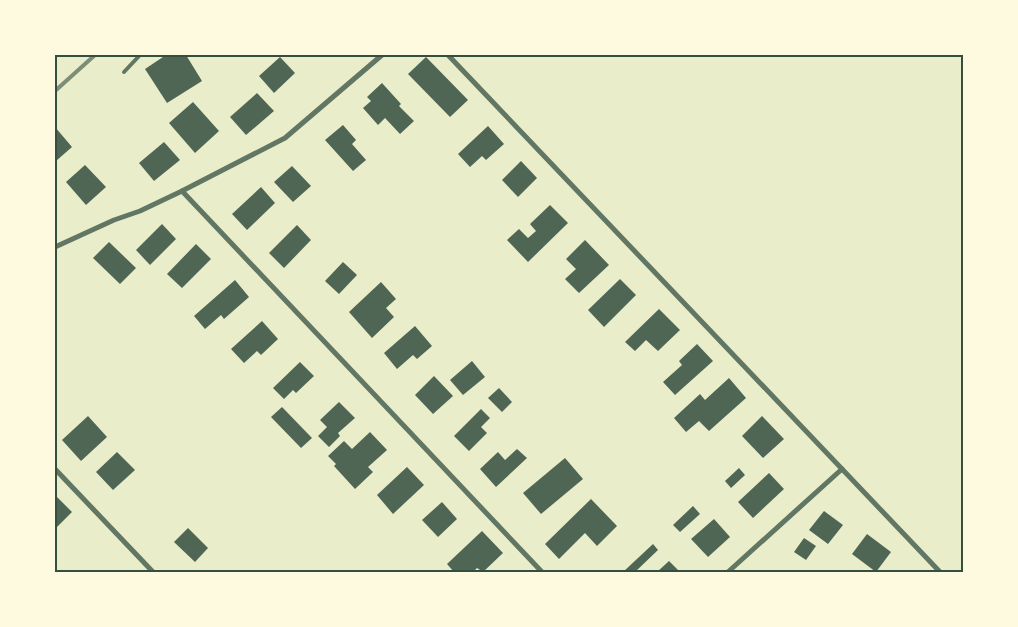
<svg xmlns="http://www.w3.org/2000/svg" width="1018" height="627" font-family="'PT Sans',sans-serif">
	<rect width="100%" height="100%" fill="#e9edc9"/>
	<!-- building -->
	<g fill="#4f6655">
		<polygon points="166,55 186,55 202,81 167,103 145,69"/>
		<polygon points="280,57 295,73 274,93 259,76"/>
		<polygon points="426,57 468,100 450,117 408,74"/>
		<polygon points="382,83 401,104 399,106 414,121 400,134 385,118 378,125 363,108 371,101 367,97"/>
		<polygon points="257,93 274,111 246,135 230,117"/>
		<polygon points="193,102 219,131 195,153 169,123"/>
		<polygon points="343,125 356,140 352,144 366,160 353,171 325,140"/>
		<polygon points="488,126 504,144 486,160 482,156 470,167 458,154"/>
		<polygon points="55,127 72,147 56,161 55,160"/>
		<polygon points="164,142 180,160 154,181 139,163"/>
		<polygon points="521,161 537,178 518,197 502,180"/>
		<polygon points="85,165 106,187 86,205 66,182"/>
		<polygon points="292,166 311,186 293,202 274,182"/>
		<polygon points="261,187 275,203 247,230 232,214"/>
		<polygon points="550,205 568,223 528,262 507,240 519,229 528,238 536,231 530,224"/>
		<polygon points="162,224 176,239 150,265 136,250"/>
		<polygon points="297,225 311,240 284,268 269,253"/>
		<polygon points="585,240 609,265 579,293 565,279 576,269 566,259"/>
		<polygon points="109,242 136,268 120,284 93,258"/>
		<polygon points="196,244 211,259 182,288 167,274"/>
		<polygon points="343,262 357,275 339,294 325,281"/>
		<polygon points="620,279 636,295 604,327 588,310"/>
		<polygon points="235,280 249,297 224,319 221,315 205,329 194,316"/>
		<polygon points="381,282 396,299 386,308 394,317 372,338 349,312"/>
		<polygon points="659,309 680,330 658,351 646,340 635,351 625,342"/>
		<polygon points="262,321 278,339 261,355 257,351 244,363 231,349"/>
		<polygon points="415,326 432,346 417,359 413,355 397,369 384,353"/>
		<polygon points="697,344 713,361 675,395 663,382 682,365 679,361"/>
		<polygon points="472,361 485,377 463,395 450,380"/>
		<polygon points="300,362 314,376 296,393 293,390 284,399 273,388"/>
		<polygon points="434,376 453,396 433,414 415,395"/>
		<polygon points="729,378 746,398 709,431 699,421 686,432 674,418 700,394 705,400"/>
		<polygon points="499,388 512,402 502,412 488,398"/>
		<polygon points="339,402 355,418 338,433 340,436 329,447 318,436 327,427 320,420"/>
		<polygon points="282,407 312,438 301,448 271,417"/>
		<polygon points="481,409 490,418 481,427 487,433 469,451 454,436"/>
		<polygon points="88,416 107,437 81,461 62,440"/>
		<polygon points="762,416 784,439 763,458 742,436"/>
		<polygon points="370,432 387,450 368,467 373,472 355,489 334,466 336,464 328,456 344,441 352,449"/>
		<polygon points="517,449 527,458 496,487 480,469 498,452 505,460"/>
		<polygon points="117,452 135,470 113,490 96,472"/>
		<polygon points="565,458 583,479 541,514 523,493"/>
		<polygon points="407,467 424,485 393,514 377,495"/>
		<polygon points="739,468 745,475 731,488 725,481"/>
		<polygon points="769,473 784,489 753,518 738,502"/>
		<polygon points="55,495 72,512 55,529"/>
		<polygon points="591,499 617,526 597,546 585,533 559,559 545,544"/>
		<polygon points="442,502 457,519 438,537 422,520"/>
		<polygon points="693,506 700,514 680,532 673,525"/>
		<polygon points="824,511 843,525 828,544 809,530"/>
		<polygon points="714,519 730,537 708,557 691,539"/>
		<polygon points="188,528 208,548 195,562 174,542"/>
		<polygon points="482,531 503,553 483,572 477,568 473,572 454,572 447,564"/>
		<polygon points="867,534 891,552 876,572 852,554"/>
		<polygon points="804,538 816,546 806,560 794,552"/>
		<polygon points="653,544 658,550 635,572 623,572"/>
		<polygon points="669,561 680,572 657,572"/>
	</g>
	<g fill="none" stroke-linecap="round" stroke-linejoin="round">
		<!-- service -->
		<polyline stroke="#617663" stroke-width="4" points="124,72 140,55"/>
		<!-- minor -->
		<g stroke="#617663" stroke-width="5">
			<polyline points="448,55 940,572"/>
			<polyline points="182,191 542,572"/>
			<polyline points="55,247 114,220 140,211 182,191 285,138 382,55"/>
			<polyline points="55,469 153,572"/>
			<polyline points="728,572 842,469"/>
		</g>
		<!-- rail -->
		<polyline stroke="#7c8e77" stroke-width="4" points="55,91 95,55"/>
	</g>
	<!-- border -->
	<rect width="1018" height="627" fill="none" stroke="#fefae0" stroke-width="112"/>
	<rect x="56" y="56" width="906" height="515" fill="none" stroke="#344e41" stroke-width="2"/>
</svg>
